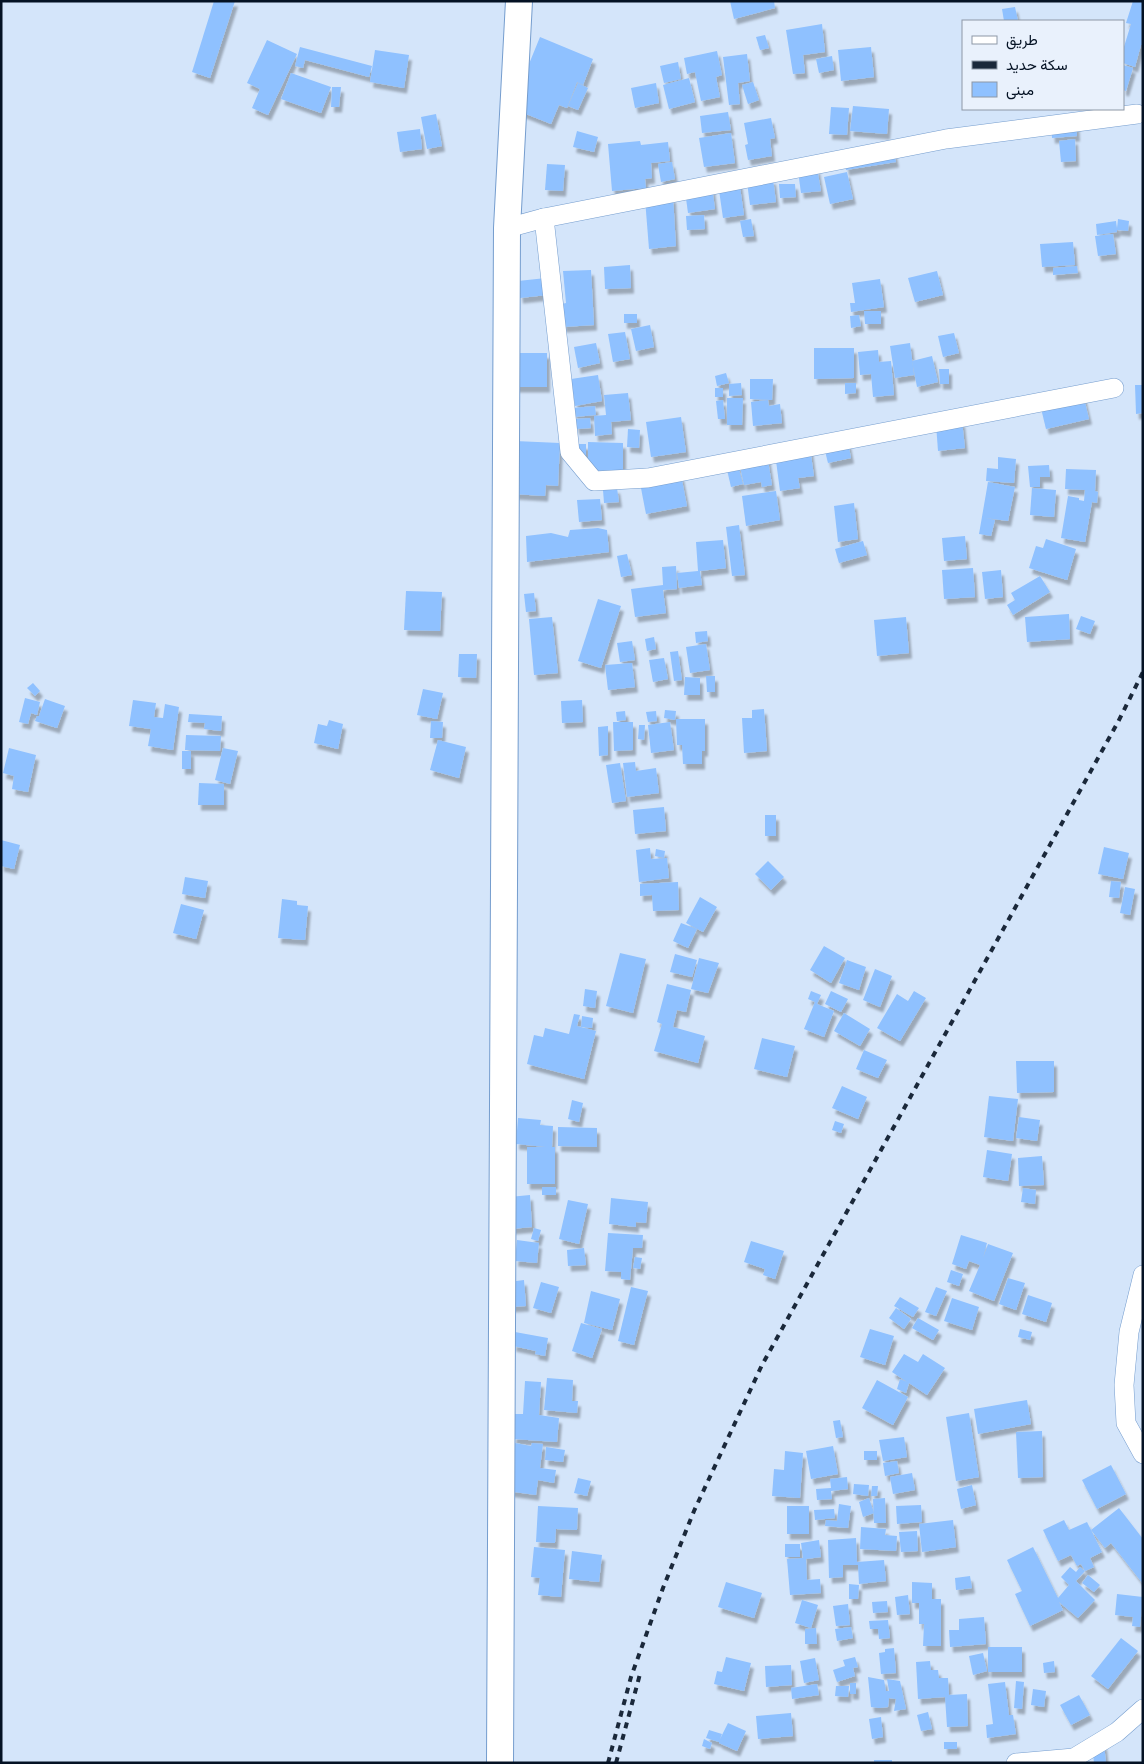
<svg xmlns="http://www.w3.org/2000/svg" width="1144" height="1764" font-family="'PT Serif',Vazirmatn,serif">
	<defs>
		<filter id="shadow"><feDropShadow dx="3" dy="5.5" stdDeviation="1" flood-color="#0004"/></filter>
	</defs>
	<rect width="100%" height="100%" fill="#d4e5fa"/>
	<!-- building -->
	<g fill="#8fc1ff" filter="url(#shadow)">
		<polygon points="214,1 235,1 210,78 192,72"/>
		<polygon points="730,1 774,1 775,8 734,19"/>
		<polygon points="1133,1 1143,1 1143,45 1141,45 1135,67 1123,63 1123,50 1131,24 1126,23"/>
		<polygon points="1015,7 1018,21 1004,21 1002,9"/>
		<polygon points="822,24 825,52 803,55 805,73 793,74 786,30"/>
		<polygon points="765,35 769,48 760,50 756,37"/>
		<polygon points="540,37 593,59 583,85 577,82 567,108 559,105 551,124 511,108"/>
		<polygon points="267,40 297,54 268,115 252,108 260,89 247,83"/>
		<polygon points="300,47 372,66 369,77 305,60 303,68 295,66"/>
		<polygon points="871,47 874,77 841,81 838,50"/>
		<polygon points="375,50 409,55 404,88 370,82"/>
		<polygon points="717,51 722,75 716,77 720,97 701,101 695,72 687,74 684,58"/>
		<polygon points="747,54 750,81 738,83 740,104 729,105 723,57"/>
		<polygon points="832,56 834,70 819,73 816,59"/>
		<polygon points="678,62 681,79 664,83 660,66"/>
		<polygon points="1123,65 1133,68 1126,91 1123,90"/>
		<polygon points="291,73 331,87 321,113 281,99"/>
		<polygon points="689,78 695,102 669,109 663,85"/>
		<polygon points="753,82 759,100 748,104 742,85"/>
		<polygon points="578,83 588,88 578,110 568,106"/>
		<polygon points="656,83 659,103 635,108 631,88"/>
		<polygon points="332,87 341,87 339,107 331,107"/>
		<polygon points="853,106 889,109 887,134 850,131"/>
		<polygon points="831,107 849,108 847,135 829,134"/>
		<polygon points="728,112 731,130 702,133 700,116"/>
		<polygon points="436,114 442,146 427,149 421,117"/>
		<polygon points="771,118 775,138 770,139 772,156 748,160 745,145 748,144 744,123"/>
		<polygon points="1076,118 1077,136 1052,138 1051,120"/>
		<polygon points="420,129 422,149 400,152 397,132"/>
		<polygon points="577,131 598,137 594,152 573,147"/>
		<polygon points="731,133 735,163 704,167 699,138"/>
		<polygon points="1075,139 1076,161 1061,162 1059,141"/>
		<polygon points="640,141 641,145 668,142 670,161 651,163 652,178 645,179 646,188 612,191 608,144"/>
		<polygon points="893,148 896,162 846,170 844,155"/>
		<polygon points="672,162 675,179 661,182 658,164"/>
		<polygon points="547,164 565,165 563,191 545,190"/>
		<polygon points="817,168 821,191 801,193 798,171"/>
		<polygon points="847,172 853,199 830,204 824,177"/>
		<polygon points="773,179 776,202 750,205 747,182"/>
		<polygon points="739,180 744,215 723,218 718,183"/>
		<polygon points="779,184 795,184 796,197 780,198"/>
		<polygon points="712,187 715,209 688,213 685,191"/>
		<polygon points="673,197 676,246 649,249 645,199"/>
		<polygon points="704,215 705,229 687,230 686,216"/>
		<polygon points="751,219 754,236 743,237 740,221"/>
		<polygon points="1118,219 1129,221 1128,231 1117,230 1117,232 1097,235 1096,224 1116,221 1117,229"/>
		<polygon points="1113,234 1116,254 1098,256 1095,236"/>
		<polygon points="1073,242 1075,265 1042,267 1040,244"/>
		<polygon points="630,265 631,288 605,289 604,267"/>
		<polygon points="1077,266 1078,273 1053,275 1053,268"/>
		<polygon points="591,270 594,325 563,327 562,304 566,303 563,271"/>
		<polygon points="937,271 943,295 915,302 908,278"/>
		<polygon points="546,278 547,295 520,298 518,281"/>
		<polygon points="880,279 884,307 851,312 850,303 855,303 852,283"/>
		<polygon points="864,311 881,311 881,324 865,324"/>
		<rect x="624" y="314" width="13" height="9"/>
		<polygon points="859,315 861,326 851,328 850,316"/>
		<polygon points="650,325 654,347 636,351 631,329"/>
		<polygon points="625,332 630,359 613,362 608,334"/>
		<polygon points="954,333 959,353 943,357 938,336"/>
		<polygon points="596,343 600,363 578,368 574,347"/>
		<polygon points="910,343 914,375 895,378 890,346"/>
		<polygon points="814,348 854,348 854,378 814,379"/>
		<polygon points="878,350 879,362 891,361 894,395 873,397 871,374 860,375 858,352"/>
		<polygon points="517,353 547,353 547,387 507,387"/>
		<polygon points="932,356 938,382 917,387 912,361"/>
		<polygon points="939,369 949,369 949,384 940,384"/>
		<polygon points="726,373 729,383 717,386 715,376"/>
		<polygon points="598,375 602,401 575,406 571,379"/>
		<polygon points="750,379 773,379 772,400 750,399"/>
		<polygon points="741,383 742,395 729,396 729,384"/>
		<polygon points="845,383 856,383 856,393 845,394"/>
		<polygon points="1135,385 1143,385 1143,413 1136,414"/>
		<rect x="715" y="388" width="8" height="9"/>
		<polygon points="1082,390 1089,419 1046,429 1039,400"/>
		<polygon points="628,393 631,420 611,422 612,434 595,436 594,416 606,415 604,395"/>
		<polygon points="727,398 743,398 742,425 727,425"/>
		<polygon points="723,400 725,419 718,419 716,401"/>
		<polygon points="768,400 769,406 780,404 782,423 753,426 751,402"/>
		<polygon points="595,406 596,415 574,417 573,408"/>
		<polygon points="681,417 686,452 651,457 646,422"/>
		<polygon points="590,418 591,428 576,429 575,419"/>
		<polygon points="962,421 965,448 938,451 936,424"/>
		<polygon points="628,429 640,430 639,448 627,447"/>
		<polygon points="846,432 851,458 828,463 825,451"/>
		<polygon points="515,441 560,443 558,486 546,485 545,496 513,494"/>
		<polygon points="588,442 623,443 623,470 588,471"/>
		<rect x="578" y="444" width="8" height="21"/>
		<polygon points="766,448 772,485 762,487 761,482 744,485 739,462"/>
		<polygon points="810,448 814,476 798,478 800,488 780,491 775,453"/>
		<polygon points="998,457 1016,459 1014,483 986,481 987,468 998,469"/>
		<polygon points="736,458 743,484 731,487 725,461"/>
		<polygon points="1049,465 1050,477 1040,477 1040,487 1030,487 1028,466"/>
		<polygon points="1066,469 1096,470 1095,491 1098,492 1097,503 1092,502 1085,542 1061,538 1068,496 1079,498 1079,500 1084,501 1085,490 1065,489"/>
		<polygon points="681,475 687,506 646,514 640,483"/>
		<polygon points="988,482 1015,487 1008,521 986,518 995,520 991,536 979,534"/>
		<polygon points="617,488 619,502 604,503 603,490"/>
		<polygon points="1032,488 1056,490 1054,517 1030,515"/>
		<polygon points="776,491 780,520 746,526 742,496"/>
		<polygon points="600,499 602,520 579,522 577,500"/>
		<polygon points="854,503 858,539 838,542 834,506"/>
		<polygon points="739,525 745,575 732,576 726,527"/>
		<polygon points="598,528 607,530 609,552 527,562 526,536 551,533 568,537 570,530"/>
		<polygon points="965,536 967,559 944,561 942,538"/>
		<polygon points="1046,539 1076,549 1067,580 1029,568 1036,546 1043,548"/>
		<polygon points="723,540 726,568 700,571 702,585 679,588 677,573 698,571 696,542"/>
		<polygon points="863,541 867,555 839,563 835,549"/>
		<polygon points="627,554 632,575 621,577 617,556"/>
		<polygon points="676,566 677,589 663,590 666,613 635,617 631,589 663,585 662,567"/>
		<polygon points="973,568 975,597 944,599 942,570"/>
		<polygon points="1001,570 1003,597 985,599 982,572"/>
		<polygon points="1040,576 1050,592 1013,615 1007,605 1015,600 1011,593"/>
		<polygon points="406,591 442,592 440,631 404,630"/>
		<polygon points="534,593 536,611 526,612 524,594"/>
		<polygon points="598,599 621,606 601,668 578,661"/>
		<polygon points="1069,614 1070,639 1027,642 1025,617"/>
		<polygon points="1081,616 1095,621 1090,634 1076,629"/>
		<polygon points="552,617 558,673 534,675 529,619"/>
		<polygon points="906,617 909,653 877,656 874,620"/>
		<polygon points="707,631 708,641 696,643 695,632"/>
		<polygon points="654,637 656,649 647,651 645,639"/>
		<polygon points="632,641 635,660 620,662 617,643"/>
		<polygon points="706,644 710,670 690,673 686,647"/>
		<polygon points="678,651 682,680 674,681 670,652"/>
		<polygon points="459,654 477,654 476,678 458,677"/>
		<polygon points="664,658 668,679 653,682 649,660"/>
		<polygon points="632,663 635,687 608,690 605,665"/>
		<polygon points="706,676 715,676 715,692 707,692"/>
		<polygon points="685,677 700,678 700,695 684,695"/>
		<polygon points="33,683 40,691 35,696 27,688"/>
		<polygon points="423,689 443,693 437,719 417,715"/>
		<polygon points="25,698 40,702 37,715 31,713 28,724 19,722"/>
		<polygon points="45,699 65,706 57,728 35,721 37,716 39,716"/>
		<polygon points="133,700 156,703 154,717 163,718 165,704 179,707 173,750 148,746 151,729 129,726"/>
		<polygon points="582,700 583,722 562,723 561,701"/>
		<polygon points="764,709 767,751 744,753 742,718 752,718 752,710"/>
		<polygon points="665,710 676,711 675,720 664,718"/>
		<polygon points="625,711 626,720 617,721 616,712"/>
		<polygon points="656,711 657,721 648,722 646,712"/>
		<polygon points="189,714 222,716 221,731 204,729 205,723 188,722"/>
		<polygon points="676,719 705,719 705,751 702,751 702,764 683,764 682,745 677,745"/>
		<polygon points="329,720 343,724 338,749 314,743 318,724 327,726"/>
		<polygon points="431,721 443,722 442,738 430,738"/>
		<polygon points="613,722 633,722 633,750 614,751"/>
		<polygon points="670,722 674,750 651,753 648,725"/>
		<polygon points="639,725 645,725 644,740 638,739"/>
		<polygon points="608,726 608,755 599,756 598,727"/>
		<polygon points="186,735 221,736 220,751 185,750"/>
		<polygon points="438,740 466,747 459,778 430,770"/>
		<polygon points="9,748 36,755 28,792 12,789 14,776 3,773"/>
		<polygon points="223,748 238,751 230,784 215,780"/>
		<rect x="182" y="751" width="9" height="18"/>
		<polygon points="635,762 636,771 656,768 659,793 627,797 623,763"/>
		<polygon points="620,763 626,801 612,803 606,765"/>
		<polygon points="199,783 224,784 224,805 198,805"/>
		<polygon points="664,807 666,831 635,834 633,810"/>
		<rect x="765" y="815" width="11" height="21"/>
		<polygon points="1,840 20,845 14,869 1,866"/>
		<polygon points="1104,847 1129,853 1123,879 1098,874"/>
		<polygon points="650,848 651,859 667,858 669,878 639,882 636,850"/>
		<polygon points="656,849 665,851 664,858 655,856"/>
		<polygon points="768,861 784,877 771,890 755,874"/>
		<polygon points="185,877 208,881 205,898 182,894"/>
		<polygon points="1111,881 1121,882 1119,898 1109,897"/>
		<polygon points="678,882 679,910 653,911 652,895 640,896 640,884"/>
		<polygon points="1125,887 1135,889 1130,915 1120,913"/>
		<polygon points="700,897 717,907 703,932 686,923"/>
		<polygon points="282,899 297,901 297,905 308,906 305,940 278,938"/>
		<polygon points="181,904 204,910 196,939 173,933"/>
		<polygon points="681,923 697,929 688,948 673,941"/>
		<polygon points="824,946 845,958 831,983 810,970"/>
		<polygon points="620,953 646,959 633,1013 606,1006"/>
		<polygon points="675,954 697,960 692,977 670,972"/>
		<polygon points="699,958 719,963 708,993 691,989"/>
		<polygon points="847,960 866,967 859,990 839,983"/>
		<polygon points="875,969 892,976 880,1007 863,1000"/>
		<polygon points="667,984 691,990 686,1012 677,1010 673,1027 705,1036 698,1063 654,1051 662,1024 657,1022"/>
		<polygon points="585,989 597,991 595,1008 583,1006"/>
		<polygon points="811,991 821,995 817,1004 834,1011 824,1037 804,1029 815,1002 808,999"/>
		<polygon points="831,991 848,999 841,1012 825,1004"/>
		<polygon points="914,991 926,998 900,1041 877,1028 897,994 908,1001"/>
		<polygon points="844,1013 870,1029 860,1046 834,1031"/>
		<polygon points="574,1014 580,1015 577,1026 596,1031 584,1079 527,1064 534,1035 543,1037 545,1028 569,1034"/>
		<polygon points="582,1016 593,1018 592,1028 581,1027"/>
		<polygon points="762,1038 795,1046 787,1077 754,1069"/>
		<polygon points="864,1050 887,1060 878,1078 856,1069"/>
		<polygon points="1016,1061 1054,1061 1054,1092 1017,1093"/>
		<polygon points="842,1086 867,1097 858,1119 832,1108"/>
		<polygon points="989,1096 1018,1099 1013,1141 984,1137"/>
		<polygon points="572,1100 583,1103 579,1122 568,1119"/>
		<polygon points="1019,1117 1040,1120 1037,1141 1016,1138"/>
		<polygon points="518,1118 541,1120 540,1125 553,1126 552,1147 555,1147 555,1184 527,1184 527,1147 546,1147 516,1144"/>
		<polygon points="835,1121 844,1124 841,1133 832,1130"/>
		<polygon points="558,1127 597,1128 597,1147 558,1146"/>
		<polygon points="987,1150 1012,1154 1008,1181 983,1177"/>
		<polygon points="1042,1156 1044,1185 1019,1186 1018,1158"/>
		<rect x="542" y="1187" width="14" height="8"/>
		<polygon points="1023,1188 1036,1190 1035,1204 1021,1202"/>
		<polygon points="530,1195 532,1227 511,1229 509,1197"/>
		<polygon points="611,1198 648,1202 646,1223 636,1222 636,1227 609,1224"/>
		<polygon points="568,1200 588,1204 579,1244 559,1239"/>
		<polygon points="534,1228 541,1230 538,1241 531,1239"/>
		<polygon points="608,1233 643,1235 642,1248 633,1248 630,1280 621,1279 621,1272 605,1271"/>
		<polygon points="961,1235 987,1243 983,1258 988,1244 1013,1253 994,1301 969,1291 980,1265 969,1261 966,1269 952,1264"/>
		<polygon points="517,1240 539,1243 537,1263 515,1261"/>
		<polygon points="751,1241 784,1251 775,1279 763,1275 765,1269 744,1262"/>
		<polygon points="584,1248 586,1265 568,1266 567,1250"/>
		<polygon points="635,1257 642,1258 640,1269 633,1268"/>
		<polygon points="951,1270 963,1274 959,1286 947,1282"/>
		<polygon points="1008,1278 1025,1283 1016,1310 999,1304"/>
		<polygon points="524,1280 526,1306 509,1307 508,1282"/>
		<polygon points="541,1282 559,1287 551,1313 533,1308"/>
		<polygon points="631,1287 648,1291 634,1345 618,1341"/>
		<polygon points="936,1287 947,1291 936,1316 925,1312"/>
		<polygon points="591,1291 620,1299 612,1330 584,1323"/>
		<polygon points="1028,1295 1052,1303 1046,1322 1022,1314"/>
		<polygon points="900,1297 919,1308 913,1317 894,1306"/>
		<polygon points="952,1298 979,1307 972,1330 944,1321"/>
		<polygon points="896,1308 911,1319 904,1329 889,1318"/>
		<polygon points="918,1318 939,1330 933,1340 912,1328"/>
		<polygon points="581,1323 602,1329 592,1358 572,1351"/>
		<polygon points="870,1329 894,1336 885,1365 860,1357"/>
		<polygon points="1020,1329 1032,1332 1030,1340 1018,1337"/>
		<polygon points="515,1332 548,1338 545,1356 535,1354 536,1351 513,1346"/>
		<polygon points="904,1354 918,1362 923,1354 945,1368 927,1395 909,1383 906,1393 897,1389 900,1379 907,1382 892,1372"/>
		<polygon points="547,1378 573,1380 572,1401 578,1401 577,1413 544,1410"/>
		<polygon points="877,1380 908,1397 893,1425 862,1408"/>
		<polygon points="525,1381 541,1382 539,1415 559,1418 557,1442 513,1439 515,1414 523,1414"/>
		<polygon points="1027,1400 1031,1424 978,1434 974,1409"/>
		<polygon points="969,1413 979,1477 956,1481 946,1417"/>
		<polygon points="840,1420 843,1437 836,1438 833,1421"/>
		<polygon points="1042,1431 1043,1477 1018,1478 1016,1432"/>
		<polygon points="904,1437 907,1457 883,1461 879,1440"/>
		<polygon points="515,1443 531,1446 532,1443 543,1444 540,1468 556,1470 554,1483 538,1480 536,1495 507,1491"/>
		<polygon points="833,1446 838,1474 811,1479 806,1451"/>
		<polygon points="546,1447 565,1450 563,1462 545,1460"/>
		<polygon points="785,1451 803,1453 800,1498 772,1496 774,1469 784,1470"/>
		<rect x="864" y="1451" width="13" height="9"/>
		<polygon points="897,1461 899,1473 885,1476 883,1463"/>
		<polygon points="1111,1465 1126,1494 1097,1509 1082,1480"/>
		<polygon points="912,1473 915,1490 893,1494 890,1477"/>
		<polygon points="847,1477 848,1489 831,1491 832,1499 817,1500 816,1489 831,1488 830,1479"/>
		<polygon points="578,1478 591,1481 587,1496 574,1493"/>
		<polygon points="854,1484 869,1485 868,1496 853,1494"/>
		<polygon points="972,1485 976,1505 961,1509 957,1489"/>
		<polygon points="872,1486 878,1486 877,1496 871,1496"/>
		<polygon points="869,1498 874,1513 863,1517 859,1502"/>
		<polygon points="885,1498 886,1523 874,1523 873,1499"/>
		<polygon points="839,1504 851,1506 848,1528 825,1526 826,1520 837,1521"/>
		<polygon points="921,1505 922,1522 897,1524 896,1506"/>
		<polygon points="538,1506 578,1508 577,1530 556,1529 555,1543 536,1542"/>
		<rect x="787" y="1506" width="22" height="28"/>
		<polygon points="1119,1508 1143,1539 1143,1584 1111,1543 1105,1548 1091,1530"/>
		<polygon points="834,1509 835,1518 815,1520 814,1510"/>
		<polygon points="953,1520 956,1547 922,1552 919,1524"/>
		<polygon points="1064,1520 1069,1530 1087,1522 1102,1552 1090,1558 1094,1567 1085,1571 1081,1564 1077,1566 1071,1555 1058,1561 1043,1530"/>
		<polygon points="861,1527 886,1529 885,1535 897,1536 896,1551 860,1549"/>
		<polygon points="917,1531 918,1551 901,1552 899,1532"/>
		<polygon points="856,1538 857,1562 884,1560 886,1581 859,1584 858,1565 843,1565 843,1577 829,1578 828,1540"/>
		<polygon points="819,1540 821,1557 806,1559 807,1580 820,1579 821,1593 790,1595 787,1559 803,1558 801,1543"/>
		<rect x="785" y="1544" width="15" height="13"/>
		<polygon points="534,1547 565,1550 561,1597 538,1595 540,1578 531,1577"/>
		<polygon points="1033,1547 1058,1598 1069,1585 1061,1577 1070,1567 1076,1572 1080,1567 1085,1571 1076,1581 1095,1600 1078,1618 1059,1602 1063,1610 1030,1626 1015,1594 1022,1591 1007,1560"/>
		<polygon points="572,1551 602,1555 599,1582 569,1579"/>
		<polygon points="1088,1575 1100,1585 1094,1592 1082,1583"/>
		<polygon points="970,1576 972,1588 956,1590 955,1578"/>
		<polygon points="726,1582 762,1593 754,1618 718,1607"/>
		<polygon points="912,1582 932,1583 932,1599 941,1599 941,1646 923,1646 924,1624 919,1624 919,1603 912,1603"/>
		<polygon points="849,1584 859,1585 858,1599 849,1599"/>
		<polygon points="1117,1594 1143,1597 1140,1627 1132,1626 1133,1617 1115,1615"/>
		<polygon points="908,1595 910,1614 897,1615 895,1597"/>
		<polygon points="802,1600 818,1605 811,1628 795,1623"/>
		<polygon points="887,1601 888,1612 873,1613 872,1602"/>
		<polygon points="848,1604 850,1625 836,1626 833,1606"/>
		<polygon points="984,1617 986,1644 950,1647 949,1630 959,1630 959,1619"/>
		<polygon points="888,1620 890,1638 879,1639 878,1629 870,1629 869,1621"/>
		<polygon points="851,1627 853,1638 837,1641 835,1629"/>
		<polygon points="816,1628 817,1644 805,1644 805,1629"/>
		<polygon points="1121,1638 1138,1651 1108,1689 1091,1676"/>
		<rect x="988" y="1647" width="34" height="25"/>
		<polygon points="894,1648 896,1673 881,1674 879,1653 885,1652 885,1649"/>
		<polygon points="983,1653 987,1671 973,1675 969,1656"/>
		<polygon points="726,1657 751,1663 744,1691 714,1684 717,1671 722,1672"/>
		<polygon points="855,1657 858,1667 853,1668 855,1676 837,1682 833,1670 845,1666 843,1660"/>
		<polygon points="815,1658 819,1680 804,1683 800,1661"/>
		<polygon points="930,1661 931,1670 938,1670 939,1678 948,1678 949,1695 967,1694 968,1726 947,1727 945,1697 918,1699 916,1662"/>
		<polygon points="1054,1661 1055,1672 1044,1673 1043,1663"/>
		<polygon points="791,1665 792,1685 766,1687 765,1666"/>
		<polygon points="868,1677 884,1680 886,1691 889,1691 887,1679 900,1681 906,1709 894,1711 896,1699 889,1698 888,1707 879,1708 871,1707"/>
		<polygon points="1016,1681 1024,1682 1022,1709 1014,1708"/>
		<polygon points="1005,1682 1009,1715 1013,1715 1016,1734 987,1738 986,1725 993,1724 988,1684"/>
		<rect x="850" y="1683" width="6" height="11"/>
		<polygon points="817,1684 819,1695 792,1699 791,1688"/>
		<polygon points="836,1686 849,1686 848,1697 835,1696"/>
		<polygon points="1033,1689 1046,1691 1044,1707 1031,1705"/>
		<polygon points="1079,1695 1090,1715 1071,1725 1060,1705"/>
		<polygon points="928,1712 932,1729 921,1731 917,1715"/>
		<polygon points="791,1713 793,1736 758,1739 756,1716"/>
		<polygon points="881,1717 883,1737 872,1739 869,1719"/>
		<polygon points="728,1723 746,1731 737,1751 719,1743 719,1742 706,1738 709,1730 722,1734 719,1741"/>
		<polygon points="704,1739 712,1743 710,1749 702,1746"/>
		<rect x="944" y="1742" width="13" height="7"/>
		<polygon points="1104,1744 1106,1763 1094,1763 1092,1745"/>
		<rect x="874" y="1760" width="18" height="3"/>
	</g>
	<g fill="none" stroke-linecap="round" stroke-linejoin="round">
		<!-- minor casing -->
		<g stroke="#759dce" stroke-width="20">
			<g id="minor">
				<polyline points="544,218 570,452 594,481 648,478 1114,388"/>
				<polyline points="507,228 544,218 946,139 1137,114"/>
				<polyline points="1143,1275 1129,1332 1124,1385 1126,1423 1143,1454"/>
				<polyline points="1016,1763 1074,1758 1117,1732 1143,1709"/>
			</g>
		</g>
		<!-- secondary casing -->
		<g stroke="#759dce" stroke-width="28">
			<polyline id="secondary" points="500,1763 507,228 519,1"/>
		</g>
		<!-- minor -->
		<use href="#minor" stroke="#fff" stroke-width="19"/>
		<!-- secondary -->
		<use href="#secondary" stroke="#fff" stroke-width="26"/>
		<!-- rail -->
		<g stroke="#1a283a" stroke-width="4" stroke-dasharray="6 6" stroke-linecap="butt">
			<polyline points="608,1763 631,1677 663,1588 694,1511 762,1365 1118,722 1143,672"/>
			<polyline points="616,1763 640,1674"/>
		</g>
	</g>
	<!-- border -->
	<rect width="1144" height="1764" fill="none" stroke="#041224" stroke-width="5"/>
	<!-- legend -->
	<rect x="962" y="20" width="162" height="90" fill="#e9f1fc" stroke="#8d98a6"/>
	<rect x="972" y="36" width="25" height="8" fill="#ffffff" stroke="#8d98a6"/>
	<text x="1006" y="45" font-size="15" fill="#041224">طريق</text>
	<rect x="972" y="61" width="25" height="8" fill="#1a283a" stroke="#8d98a6"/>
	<text x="1006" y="70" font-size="15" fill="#041224">سكة حديد</text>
	<rect x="972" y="82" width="25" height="15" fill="#8fc1ff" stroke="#8d98a6"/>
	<text x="1006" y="95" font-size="15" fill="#041224">مبنى</text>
</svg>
